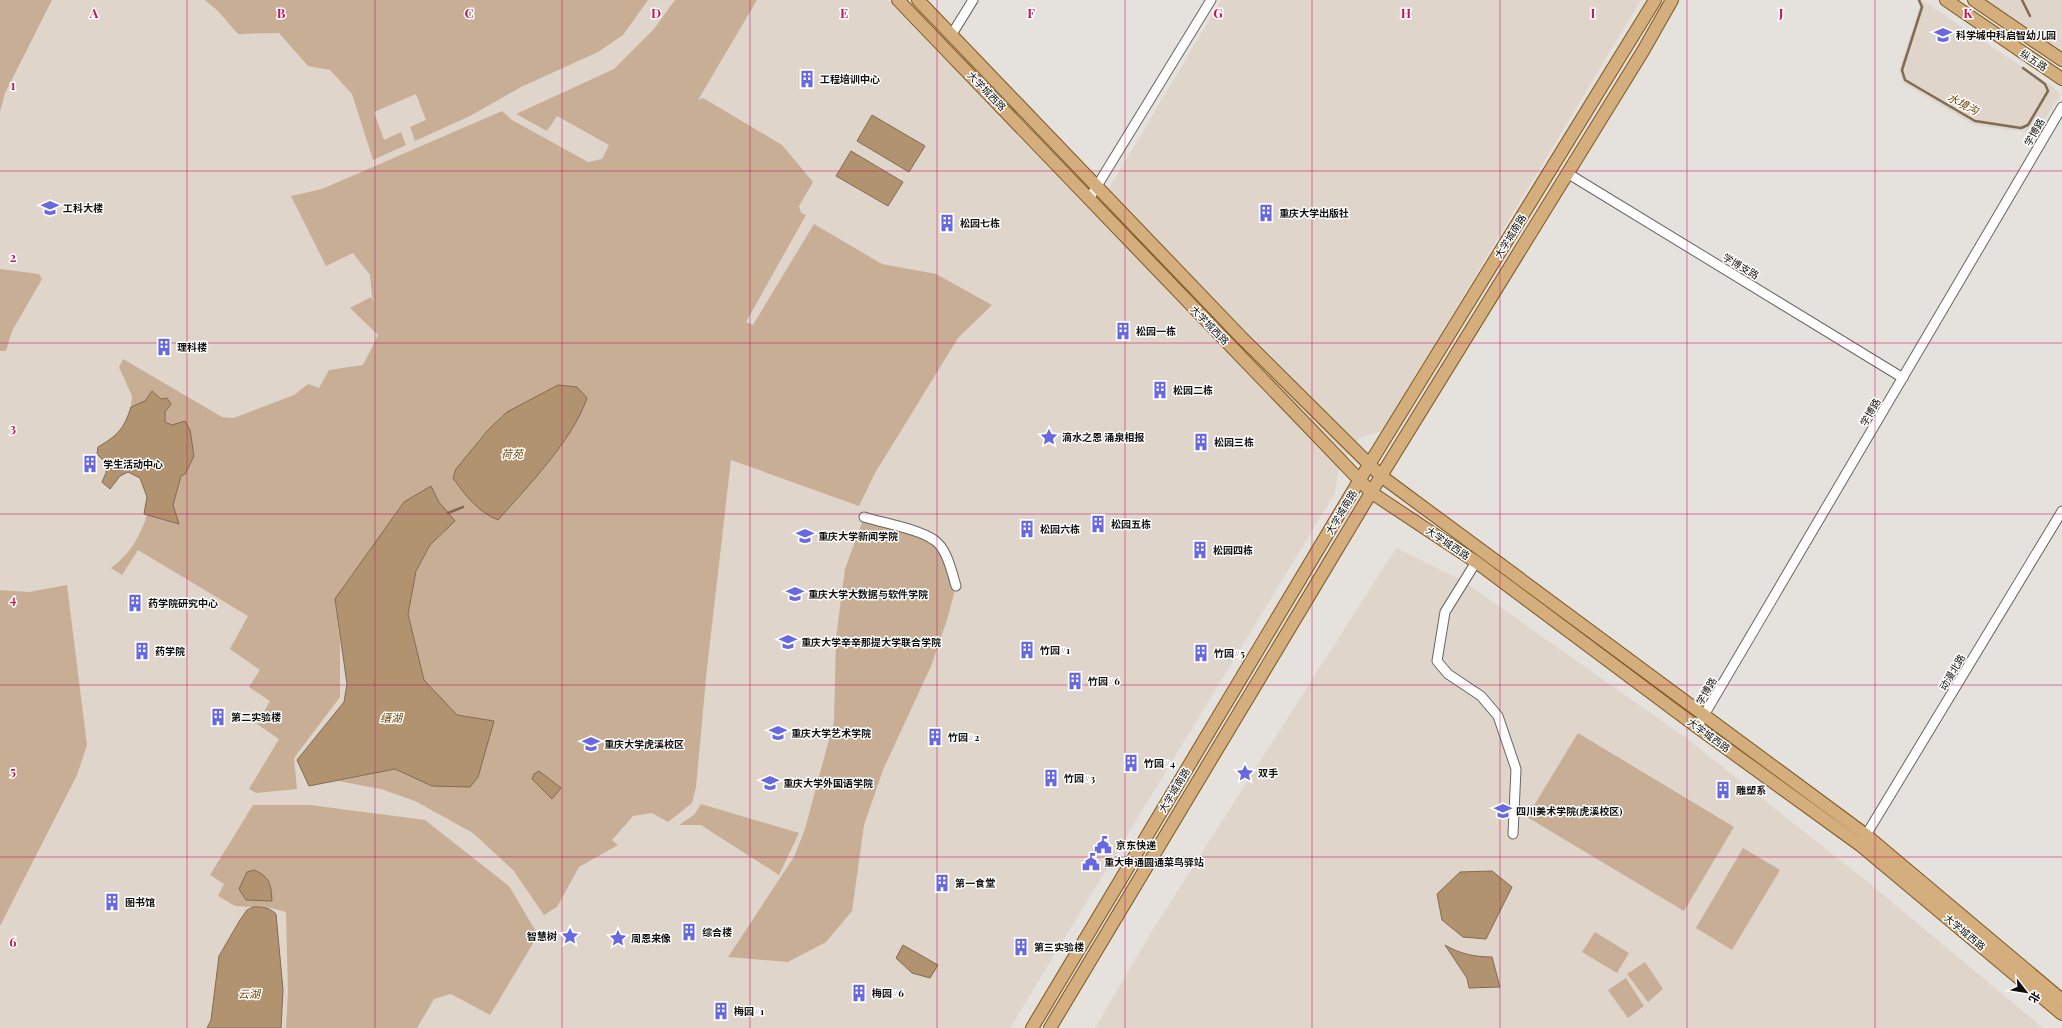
<svg xmlns="http://www.w3.org/2000/svg" width="2062" height="1028" font-family="'Playfair Display','Noto Sans SC',serif">
	<rect width="100%" height="100%" fill="#e5e1dd"/>
	<!-- built -->
	<g fill="#dfd5cb">
		<polygon points="0,0 888,0 1094,214 1221,0 1641,0 1382,431 1359,438 1339,469 1335,493 1010,1028 0,1028"/>
		<polygon points="1922,0 2054,88 2060,95 2036,133 1974,125 1903,83 1899,70"/>
		<polygon points="1983,0 2062,0 2062,53"/>
		<polygon points="1396,548 1463,581 1686,738 1869,883 2043,1028 1095,1028 1152,931"/>
	</g>
	<!-- green -->
	<g fill="#c7ae94">
		<polygon points="0,0 52,0 5,93 0,112"/>
		<polygon points="205,0 648,0 623,35 598,52 521,87 470,116 415,141 410,127 426,120 416,94 374,112 384,140 401,132 406,145 373,160 352,94 330,70 308,66 279,33 238,34 218,11"/>
		<path d="M675 0H757L698 100 703 98 782 145 813 182 799 206 801 213 806 215 746 322 753 325 814 224 882 264 936 274 992 305 958 338 875 473 859 506 731 460 707 668 696 787 692 803 668 822 652 813 633 816 612 840 618 845 579 867 557 907 544 915 513 870 473 833 415 801 381 789 338 781 395 769 432 786 494 721 457 715 424 680 408 613 416 571 430 545 454 521 439 502 431 486 335 599 340 641V697L294 758 297 789 256 793 249 789 279 739 257 724 270 701 249 687 260 670 230 649 248 616 138 550 122 575 111 568C130 554 140 537 147 515L178 524 173 505 181 476 171 425 165 422V412L170 404C156 397 145 401 131 407L132 396 119 367 123 359 222 417 234 418 294 395 308 384 319 388 329 370 363 365 378 335 350 308 371 297 375 302 372 296 370 275 353 253 326 266 291 196 322 189 502 111 512 120 588 162 602 159 609 145 557 116 547 131 516 114 614 69 654 29Z"/>
		<polygon points="0,269 39,274 42,279 12,331 6,351 0,351"/>
		<polygon points="864,517 935,540 956,586 947,620 931,666 883,770 864,825 852,911 826,942 788,962 728,957 794,857 805,829 834,721 836,638 845,569"/>
		<polygon points="67,585 87,745 77,775 0,926 0,590 29,592"/>
		<polygon points="1578,733 1734,827 1684,911 1527,817"/>
		<polygon points="701,804 799,833 779,875 701,825 679,825 694,815"/>
		<polygon points="253,805 310,805 425,820 509,886 538,935 490,1015 451,994 434,999 417,1028 286,1028 288,992 286,912 271,908 235,906 218,896 224,884 210,875"/>
		<polygon points="1743,848 1780,870 1732,950 1696,928"/>
		<polygon points="1595,932 1629,953 1617,973 1582,952"/>
		<polygon points="1645,962 1663,989 1648,1002 1627,974"/>
		<polygon points="1626,978 1644,1006 1628,1018 1608,990"/>
	</g>
	<!-- water -->
	<g fill="#b29370" stroke="#816b52">
		<polygon points="872,115 925,146 909,172 857,141"/>
		<polygon points="851,151 903,182 888,206 836,176"/>
		<path d="M558 385 577 387 587 398C573 440 527 487 498 520 478 512 465 495 453 478L456 469 488 430 507 412Z"/>
		<path d="M152 391 161 399 167 398 171 404 165 412V422L172 425 185 421 190 430 194 456 185 474 181 476 173 505 179 524 144 514 147 497 140 478 128 472 120 476 110 489 102 482 106 473V463L97 454 98 447C118 435 124 429 131 407L145 401Z"/>
		<polygon points="431,486 439,502 455,521 430,545 416,571 408,614 424,680 457,715 494,721 478,777 470,787 432,786 395,769 309,786 297,760 344,702 347,684 335,599 404,502"/>
		<polygon points="539,771 561,788 552,799 532,779 534,774"/>
		<path d="M254 870C270 877 271 884 272 901L246 900 239 889 247 872Z"/>
		<polygon points="1492,871 1512,887 1486,939 1463,937 1442,920 1437,894 1460,872"/>
		<path d="M253 907C262 907 269 907 276 914L283 990 281 1028H207L211 1020 219 956 240 920 247 910Z"/>
		<polygon points="903,945 938,965 930,978 912,973 896,958"/>
		<path d="M1445 945C1460 954 1475 957 1492 957L1500 987 1469 988 1467 978Z"/>
	</g>
	<g fill="none" stroke-linecap="round" stroke-linejoin="round">
		<!-- stream -->
		<g stroke="#816b52" stroke-width="2.5">
			<polyline points="1919,0 1922,7 1902,70 1905,80 1975,121 2021,128 2028,125 2048,91 2045,84 2023,68"/>
			<polyline points="2022,0 2030,16"/>
			<polyline points="448,513 463,507"/>
		</g>
		<!-- minor casing -->
		<g stroke="#6a6662" stroke-width="11">
			<g id="minor">
				<polyline points="952,34 973,0"/>
				<polyline points="1567,173 1903,378"/>
				<polyline points="1089,199 1211,0"/>
				<path d="M864 517C883 523 919 529 934 540 947 548 952 573 956 586"/>
				<polyline points="1476,562 1445,612 1437,661 1448,674 1481,696 1498,716 1516,769 1513,834"/>
				<polyline points="1697,727 2062,107"/>
				<polyline points="1863,840 2062,511"/>
			</g>
		</g>
		<!-- major casing -->
		<g stroke="#7d551e" stroke-width="14">
			<g id="major">
				<polyline points="898,0 1372,493 1476,562 1697,727 1860,845 2062,1014"/>
				<polyline points="918,0 1242,338 1381,476 1866,835 2062,1000"/>
				<polyline points="1946,0 2062,79"/>
				<polyline points="1974,0 2062,60"/>
				<polyline points="1032,1028 1359,481 1655,0"/>
				<polyline points="1050,1028 1381,476 1643,51 1672,0"/>
			</g>
		</g>
		<!-- minor -->
		<use href="#minor" stroke="#fff" stroke-width="9"/>
		<!-- major -->
		<use href="#major" stroke="#d4af7d" stroke-width="12"/>
	</g>
	<!-- grid -->
	<path fill="none" stroke="#c2185b" stroke-width="1" stroke-opacity="0.55" d="M187 0V1028M375 0V1028M562 0V1028M750 0V1028M937 0V1028M1125 0V1028M1312 0V1028M1500 0V1028M1687 0V1028M1875 0V1028M0 171H2062M0 343H2062M0 514H2062M0 685H2062M0 857H2062"/>
	<!-- icons -->
	<defs>
		<g id="school-bare" transform="scale(1.38)"><path d="M0-5L7-2L0 1L-7-2ZM-4 1L0 2.5L4 1V4Q0 6-4 4Z" fill="#6868e1" stroke="#fff" stroke-width="2.5" paint-order="stroke"/></g>
		<g id="building-bare" transform="scale(1.38)"><path d="M-4-6H4V6H1V3H-1V6H-4ZM-2.5-4.3h1.7v1.8h-1.7ZM.8-4.3h1.7v1.8H.8ZM-2.5-1h1.7V.8h-1.7ZM.8-1h1.7V.8H.8Z" fill="#6868e1" stroke="#fff" stroke-width="2.5" paint-order="stroke"/></g>
		<g id="university-bare" transform="scale(1.38)"><path d="M0-5L7-2L0 1L-7-2ZM-4 1L0 2.5L4 1V4Q0 6-4 4Z" fill="#6868e1" stroke="#fff" stroke-width="2.5" paint-order="stroke"/></g>
		<g id="sight-bare" transform="scale(1.38)"><path d="M0-6L1.8-2.2L6-1.7L2.9 1.2L3.7 5.4L0 3.3L-3.7 5.4L-2.9 1.2L-6-1.7L-1.8-2.2Z" fill="#6868e1" stroke="#fff" stroke-width="2.5" paint-order="stroke"/></g>
		<g id="civic-bare" transform="scale(1.38)"><path d="M-.6-6.5H3V-4.5H.6V-3L4-1V1h2V6H-6V1h2V-1L-.6-3ZM-1.2 2.5V6h2.4V2.5Z" fill="#6868e1" stroke="#fff" stroke-width="2.5" paint-order="stroke"/></g>
	</defs>
	<g fill-rule="evenodd">
		<use href="#school-bare" x="1943" y="35"/>
		<use href="#building-bare" x="807" y="79"/>
		<use href="#university-bare" x="50" y="208"/>
		<use href="#building-bare" x="1266" y="213"/>
		<use href="#building-bare" x="947" y="223"/>
		<use href="#building-bare" x="1123" y="331"/>
		<use href="#building-bare" x="164" y="347"/>
		<use href="#building-bare" x="1160" y="390"/>
		<use href="#sight-bare" x="1049" y="437"/>
		<use href="#building-bare" x="1201" y="442"/>
		<use href="#building-bare" x="90" y="464"/>
		<use href="#building-bare" x="1098" y="524"/>
		<use href="#building-bare" x="1027" y="529"/>
		<use href="#university-bare" x="805" y="536"/>
		<use href="#building-bare" x="1200" y="550"/>
		<use href="#university-bare" x="795" y="594"/>
		<use href="#building-bare" x="135" y="603"/>
		<use href="#university-bare" x="788" y="642"/>
		<use href="#building-bare" x="1027" y="650"/>
		<use href="#building-bare" x="142" y="651"/>
		<use href="#building-bare" x="1201" y="653"/>
		<use href="#building-bare" x="1075" y="681"/>
		<use href="#building-bare" x="218" y="717"/>
		<use href="#university-bare" x="778" y="733"/>
		<use href="#building-bare" x="935" y="737"/>
		<use href="#university-bare" x="591" y="744"/>
		<use href="#building-bare" x="1131" y="763"/>
		<use href="#sight-bare" x="1245" y="773"/>
		<use href="#building-bare" x="1051" y="778"/>
		<use href="#university-bare" x="770" y="783"/>
		<use href="#building-bare" x="1723" y="790"/>
		<use href="#university-bare" x="1503" y="811"/>
		<use href="#civic-bare" x="1103" y="845"/>
		<use href="#civic-bare" x="1091" y="862"/>
		<use href="#building-bare" x="942" y="883"/>
		<use href="#building-bare" x="112" y="902"/>
		<use href="#building-bare" x="689" y="932"/>
		<use href="#sight-bare" x="570" y="936"/>
		<use href="#sight-bare" x="618" y="938"/>
		<use href="#building-bare" x="1021" y="947"/>
		<use href="#building-bare" x="859" y="993"/>
		<use href="#building-bare" x="721" y="1011"/>
	</g>
	<g text-anchor="middle" stroke-width="3" stroke-linejoin="round" paint-order="stroke">
		<!-- poi labels -->
		<g font-size="10" font-weight="bold" fill="#100f0d" stroke="#fff" text-anchor="start">
			<text x="1956" y="39">科学城中科启智幼儿园</text>
			<text x="820" y="83">工程培训中心</text>
			<text x="63" y="212">工科大楼</text>
			<text x="1279" y="217">重庆大学出版社</text>
			<text x="960" y="227">松园七栋</text>
			<text x="1136" y="335">松园一栋</text>
			<text x="177" y="351">理科楼</text>
			<text x="1173" y="394">松园二栋</text>
			<text x="1062" y="441">滴水之恩 涌泉相报</text>
			<text x="1214" y="446">松园三栋</text>
			<text x="103" y="468">学生活动中心</text>
			<text x="1111" y="528">松园五栋</text>
			<text x="1040" y="533">松园六栋</text>
			<text x="818" y="540">重庆大学新闻学院</text>
			<text x="1213" y="554">松园四栋</text>
			<text x="808" y="598">重庆大学大数据与软件学院</text>
			<text x="148" y="607">药学院研究中心</text>
			<text x="801" y="646">重庆大学辛辛那提大学联合学院</text>
			<text x="1040" y="654">竹园#1</text>
			<text x="155" y="655">药学院</text>
			<text x="1214" y="657">竹园#5</text>
			<text x="1088" y="685">竹园#6</text>
			<text x="231" y="721">第二实验楼</text>
			<text x="791" y="737">重庆大学艺术学院</text>
			<text x="948" y="741">竹园#2</text>
			<text x="604" y="748">重庆大学虎溪校区</text>
			<text x="1144" y="767">竹园#4</text>
			<text x="1258" y="777">双手</text>
			<text x="1064" y="782">竹园#3</text>
			<text x="783" y="787">重庆大学外国语学院</text>
			<text x="1736" y="794">雕塑系</text>
			<text x="1516" y="815">四川美术学院(虎溪校区)</text>
			<text x="1116" y="849">京东快递</text>
			<text x="1104" y="866">重大申通圆通菜鸟驿站</text>
			<text x="955" y="887">第一食堂</text>
			<text x="125" y="906">图书馆</text>
			<text x="702" y="936">综合楼</text>
			<text x="557" y="940" text-anchor="end">智慧树</text>
			<text x="631" y="942">周恩来像</text>
			<text x="1034" y="951">第三实验楼</text>
			<text x="872" y="997">梅园#6</text>
			<text x="734" y="1015">梅园#1</text>
		</g>
		<!-- street labels -->
		<g font-size="10" fill="#100f0d" stroke="#fff">
			<text transform="translate(2034 60) rotate(34)" y="4">纵五路</text>
			<text transform="translate(987 91) rotate(46)" y="4">大学城西路</text>
			<text transform="translate(2034 132) rotate(-60)" y="4">学博路</text>
			<text transform="translate(1510 236) rotate(-58)" y="4">大学城南路</text>
			<text transform="translate(1741 266) rotate(31)" y="4">学博支路</text>
			<text transform="translate(1210 325) rotate(46)" y="4">大学城西路</text>
			<text transform="translate(1870 412) rotate(-60)" y="4">学博路</text>
			<text transform="translate(1341 512) rotate(-59)" y="4">大学城南路</text>
			<text transform="translate(1448 543) rotate(34)" y="4">大学城西路</text>
			<text transform="translate(1952 672) rotate(-59)" y="4">动漫北路</text>
			<text transform="translate(1706 691) rotate(-59)" y="4">学博路</text>
			<text transform="translate(1709 735) rotate(36)" y="4">大学城西路</text>
			<text transform="translate(1174 790) rotate(-59)" y="4">大学城南路</text>
			<text transform="translate(1965 932) rotate(40)" y="4">大学城西路</text>
		</g>
		<!-- water labels -->
		<g font-size="11" font-style="italic" fill="#6f4506" stroke="#fff">
			<text transform="translate(1963 104) rotate(28)" y="4">水境沟</text>
			<text x="512" y="458">荷苑</text>
			<text x="391" y="722">缙湖</text>
			<text x="249" y="998">云湖</text>
		</g>
	</g>
	<g font-size="13" text-anchor="middle" font-weight="bold" fill="#c2185b" stroke="#fff" stroke-width="3" stroke-linejoin="round" paint-order="stroke">
		<text x="94" y="18">A</text>
		<text x="281" y="18">B</text>
		<text x="469" y="18">C</text>
		<text x="656" y="18">D</text>
		<text x="844" y="18">E</text>
		<text x="1031" y="18">F</text>
		<text x="1218" y="18">G</text>
		<text x="1406" y="18">H</text>
		<text x="1593" y="18">I</text>
		<text x="1781" y="18">J</text>
		<text x="1968" y="18">K</text>
		<text x="13" y="90">1</text>
		<text x="13" y="262">2</text>
		<text x="13" y="433">3</text>
		<text x="13" y="604">4</text>
		<text x="13" y="776">5</text>
		<text x="13" y="947">6</text>
	</g>
	<!-- north arrow -->
	<g transform="translate(2026 992) rotate(121)" stroke="#ffffff" stroke-width="3" paint-order="stroke">
	<path d="M0-3L7 15L0 10L-7 15Z" fill="#100f0d"/>
	<text y="-6" font-size="11" font-weight="bold" text-anchor="middle" fill="#100f0d">北</text>
	</g>
</svg>
